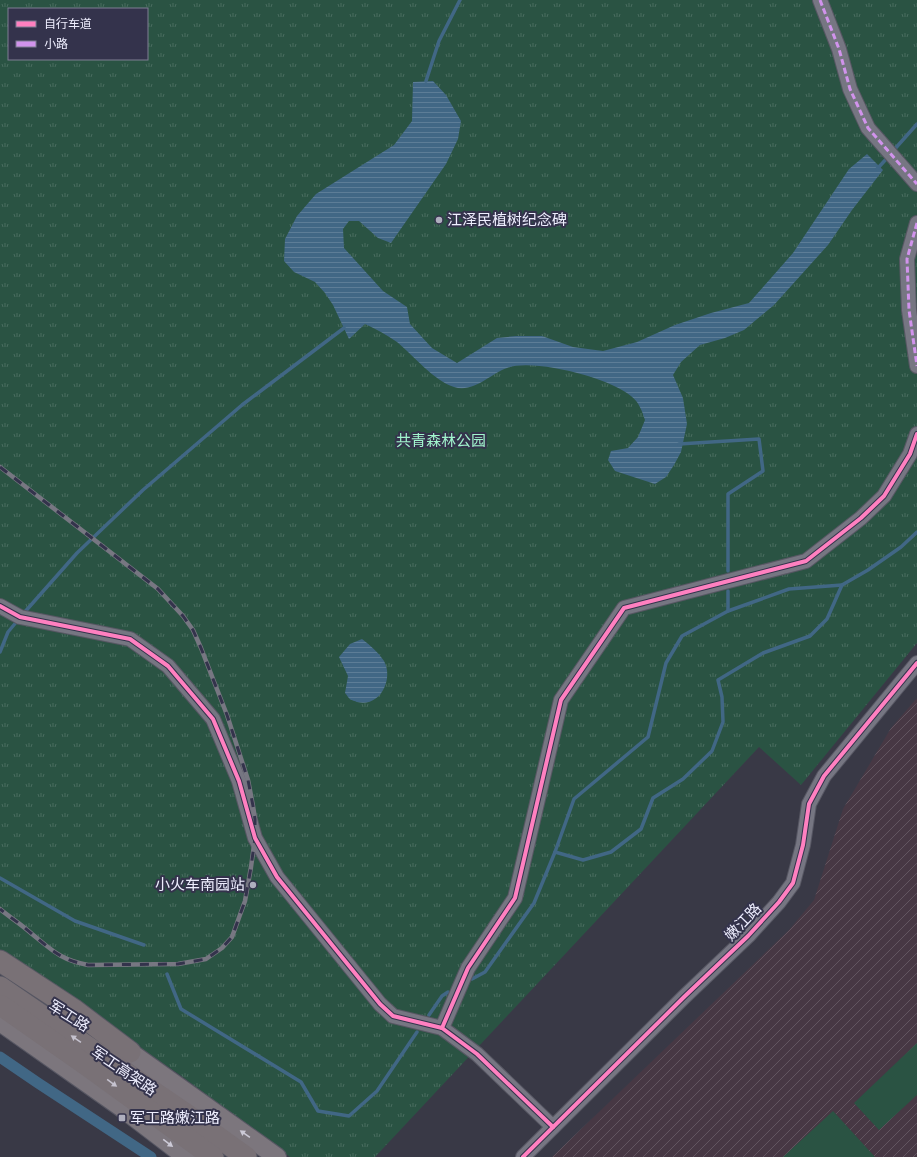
<svg xmlns="http://www.w3.org/2000/svg" width="917" height="1157" font-family="Signika,'Noto Sans SC',sans-serif">
	<defs>
		<pattern id="industrial-furrows" width="10" height="10" patternUnits="userSpaceOnUse"><rect width="10" height="10" fill="#473844"/><path d="M-1 1l2-2M0 10L10 0M9 11l2-2" fill="none" stroke="#625560"/></pattern>
		<pattern id="grass-tufts" width="24" height="20" patternUnits="userSpaceOnUse"><rect width="24" height="20" fill="#2a5343"/><path d="M3 7l-1-3M5 7V3M7 7l1-3M15 17l-1-3M17 17v-4M19 17l1-3" fill="none" stroke="#496c5f"/></pattern>
		<pattern id="water-rules" width="6" height="5" patternUnits="userSpaceOnUse"><rect width="6" height="5" fill="#416785"/><path d="M0 2.5h6" fill="none" stroke="#5d7d97"/></pattern>
	</defs>
	<rect width="100%" height="100%" fill="#393946"/>
	<!-- industrial -->
	<polygon fill="url(#industrial-furrows)" points="917,698 917,1157 552,1157 789,930 814,900 843,809 891,728"/>
	<!-- grass -->
	<path fill="url(#grass-tufts)" fill-rule="evenodd" d="M0 0H917V643L801 785 759 747 375 1157H290L180 1075 0 952ZM9 9H147V59H9Z"/>
	<!-- pitch -->
	<g fill="#2a5343">
		<polygon points="917,1043 917,1095 879,1130 854,1103"/>
		<polygon points="833,1111 875,1157 783,1157"/>
	</g>
	<!-- water -->
	<g fill="url(#water-rules)">
		<path d="M433 81 446 95 461 121 458 139 446 164 391 243 378 238 359 221H349L343 229 344 248 383 291 407 307 410 324 432 348 457 363 497 338 516 336H542L573 347 603 351 637 342 675 325 711 313 749 303 793 253 849 169 867 154 883 170 852 210 828 245 774 305 744 330 725 338 700 345 681 362 673 375 683 398 687 424 681 452 674 465 666 477 655 484 615 471 608 460 611 451 628 448 638 437 645 420C642 411 639 402 631 396 610 378 533 358 507 368 490 374 474 393 454 387 433 380 414 356 397 342 387 335 376 329 365 324L349 339 333 305 325 293 315 282 294 272 284 261 285 239 297 216 316 194 394 145 412 121 413 82Z"/>
		<path d="M362 639C370 645 378 652 384 661 394 679 380 708 357 702 357 702 352 700 351 700 349 699 347 695 345 693L348 676 339 657 350 644Z"/>
	</g>
	<g fill="none" stroke-linecap="round" stroke-linejoin="round">
		<!-- stream -->
		<g stroke="#416785" stroke-width="3.5">
			<polyline points="426,81 439,41 460,0"/>
			<polyline points="893,151 917,124"/>
			<polyline points="877,169 889,156"/>
			<polyline points="679,444 759,439 763,471 728,494 728,571"/>
			<polyline points="728,611 789,589 842,585"/>
			<polyline points="23,614 77,553 143,490 242,405 344,328"/>
			<polyline points="0,652 8,632 18,620"/>
			<polyline points="555,852 583,860 611,852 641,829 653,798 683,779 712,751 723,722 722,697 718,680 763,653 810,636 827,619 842,585 868,570 901,547 917,532"/>
			<polyline points="0,878 75,921 144,945"/>
			<polyline points="167,974 181,1009 301,1082 318,1111 349,1116 377,1091 417,1032"/>
			<polyline points="472,979 485,972 534,903 555,852 574,799 648,737 666,663 682,636 728,611 728,591"/>
			<polyline points="429,1015 442,996 448,992"/>
		</g>
		<!-- canal -->
		<polyline stroke="#416785" stroke-width="11" points="0,1057 38,1083 151,1157"/>
		<!-- minor casing -->
		<g stroke="#575763" stroke-width="16">
			<g id="minor">
				<polyline points="820,0 839,49 850,89 868,128 917,184"/>
				<polyline points="917,223 907,259 909,310 917,366"/>
				<polyline points="0,606 20,617 130,639 168,666 213,719 239,781 255,838 277,877 380,1004 393,1016 442,1028 477,1054 553,1127"/>
				<polyline points="442,1028 468,968 515,898 561,700 624,608 806,561 861,518 884,496 910,454 917,434"/>
				<polyline points="523,1157 684,997 748,936 779,902 793,883 803,845 809,804 824,776 917,663"/>
			</g>
		</g>
		<!-- major casing -->
		<g stroke="#575763" stroke-width="20">
			<g id="major">
				<polyline points="0,1022 122,1108 186,1157"/>
				<polyline points="119,1046 130,1052 277,1157"/>
			</g>
		</g>
		<!-- highway casing -->
		<g stroke="#575763" stroke-width="23">
			<g id="highway">
				<polyline points="0,961 73,1009 130,1052"/>
				<polyline points="0,987 189,1116 246,1157"/>
				<polyline points="2,1006 86,1065 213,1157"/>
			</g>
		</g>
		<!-- minor -->
		<use href="#minor" stroke="#767682" stroke-width="14"/>
		<!-- major -->
		<use href="#major" stroke="#7c767d" stroke-width="18"/>
		<!-- highway -->
		<use href="#highway" stroke="#797176" stroke-width="21"/>
		<!-- rail casing -->
		<g stroke="#777782" stroke-width="4.5">
			<path id="rail" d="M0 467 158 589 183 616 193 630 201 648 227 715 248 780 253 806 255 819V838L251 867 245 901 232 937 222 948 206 959 178 964 88 965C61 960 53 951 32 934 22 925 11 918 0 909"/>
		</g>
		<!-- rail -->
		<use href="#rail" stroke="#34334c" stroke-width="3" stroke-dasharray="9" stroke-linecap="butt"/>
		<!-- quiet -->
		<g stroke="#d193ec" stroke-width="3" stroke-dasharray="6 3" stroke-linecap="butt">
			<polyline points="820,0 839,49 850,89 868,128 917,184"/>
			<polyline points="917,223 907,259 909,310 917,366"/>
		</g>
		<!-- cycleway casing -->
		<g stroke="#34334c" stroke-width="6">
			<g id="cycleway">
				<polyline points="0,606 20,617 130,639 168,666 213,719 239,781 255,838 277,877 380,1004 393,1016 442,1028 477,1054 553,1127"/>
				<polyline points="442,1028 468,968 515,898 561,700 624,608 806,561 861,518 884,496 910,454 917,434"/>
				<polyline points="523,1157 684,997 748,936 779,902 793,883 803,845 809,804 824,776 917,663"/>
			</g>
		</g>
		<!-- cycleway -->
		<use href="#cycleway" stroke="#ff80c0" stroke-width="4"/>
	</g>
	<!-- one-way arrows -->
	<defs><path id="oneway-solid" d="M-6-.8H1V-3.2L6.5 0L1 3.2V.8H-6Z"/></defs>
	<g fill="#c5c2ce">
		<use href="#oneway-solid" transform="translate(76 1039) rotate(-146)"/>
		<use href="#oneway-solid" transform="translate(112 1083) rotate(36)"/>
	</g>
	<g fill="#cccad7">
		<use href="#oneway-solid" transform="translate(245 1134) rotate(-145)"/>
		<use href="#oneway-solid" transform="translate(168 1143) rotate(37)"/>
	</g>
	<!-- markers -->
	<g fill="#afafbe" stroke="#34334c" stroke-width="1.5">
		<circle cx="439" cy="220" r="4"/>
		<circle cx="253" cy="885" r="4"/>
		<rect x="118" y="1114" width="8" height="8" rx="2"/>
	</g>
	<g text-anchor="middle" stroke-width="4" stroke-linejoin="round" paint-order="stroke">
		<!-- poi labels -->
		<g font-size="15" fill="#eeeefe" stroke="#34334c" text-anchor="start">
			<text x="447" y="225">江泽民植树纪念碑</text>
			<text x="245" y="890" text-anchor="end">小火车南园站</text>
			<text x="130" y="1123">军工路嫩江路</text>
		</g>
		<!-- park labels -->
		<g font-size="15" fill="#a1f5cd" stroke="#34334c">
			<text x="441" y="446">共青森林公园</text>
		</g>
		<!-- street labels -->
		<g font-size="15" fill="#eeeefe" stroke="#34334c">
			<text transform="translate(743 922) rotate(-46)" y="5">嫩江路</text>
			<text transform="translate(69 1016) rotate(32)" y="5">军工路</text>
			<text transform="translate(124 1071) rotate(34)" y="5">军工高架路</text>
		</g>
	</g>
	<!-- legend -->
	<rect x="8" y="8" width="140" height="52" fill="#34334c" stroke="#7e7e93"/>
	<rect x="16" y="21" width="20" height="6" fill="#ff80c0" stroke="#7e7e93"/>
	<text x="44" y="28" font-size="12" fill="#eeeefe">自行车道</text>
	<rect x="16" y="41" width="20" height="6" fill="#d193ec" stroke="#7e7e93"/>
	<text x="44" y="48" font-size="12" fill="#eeeefe">小路</text>
</svg>
